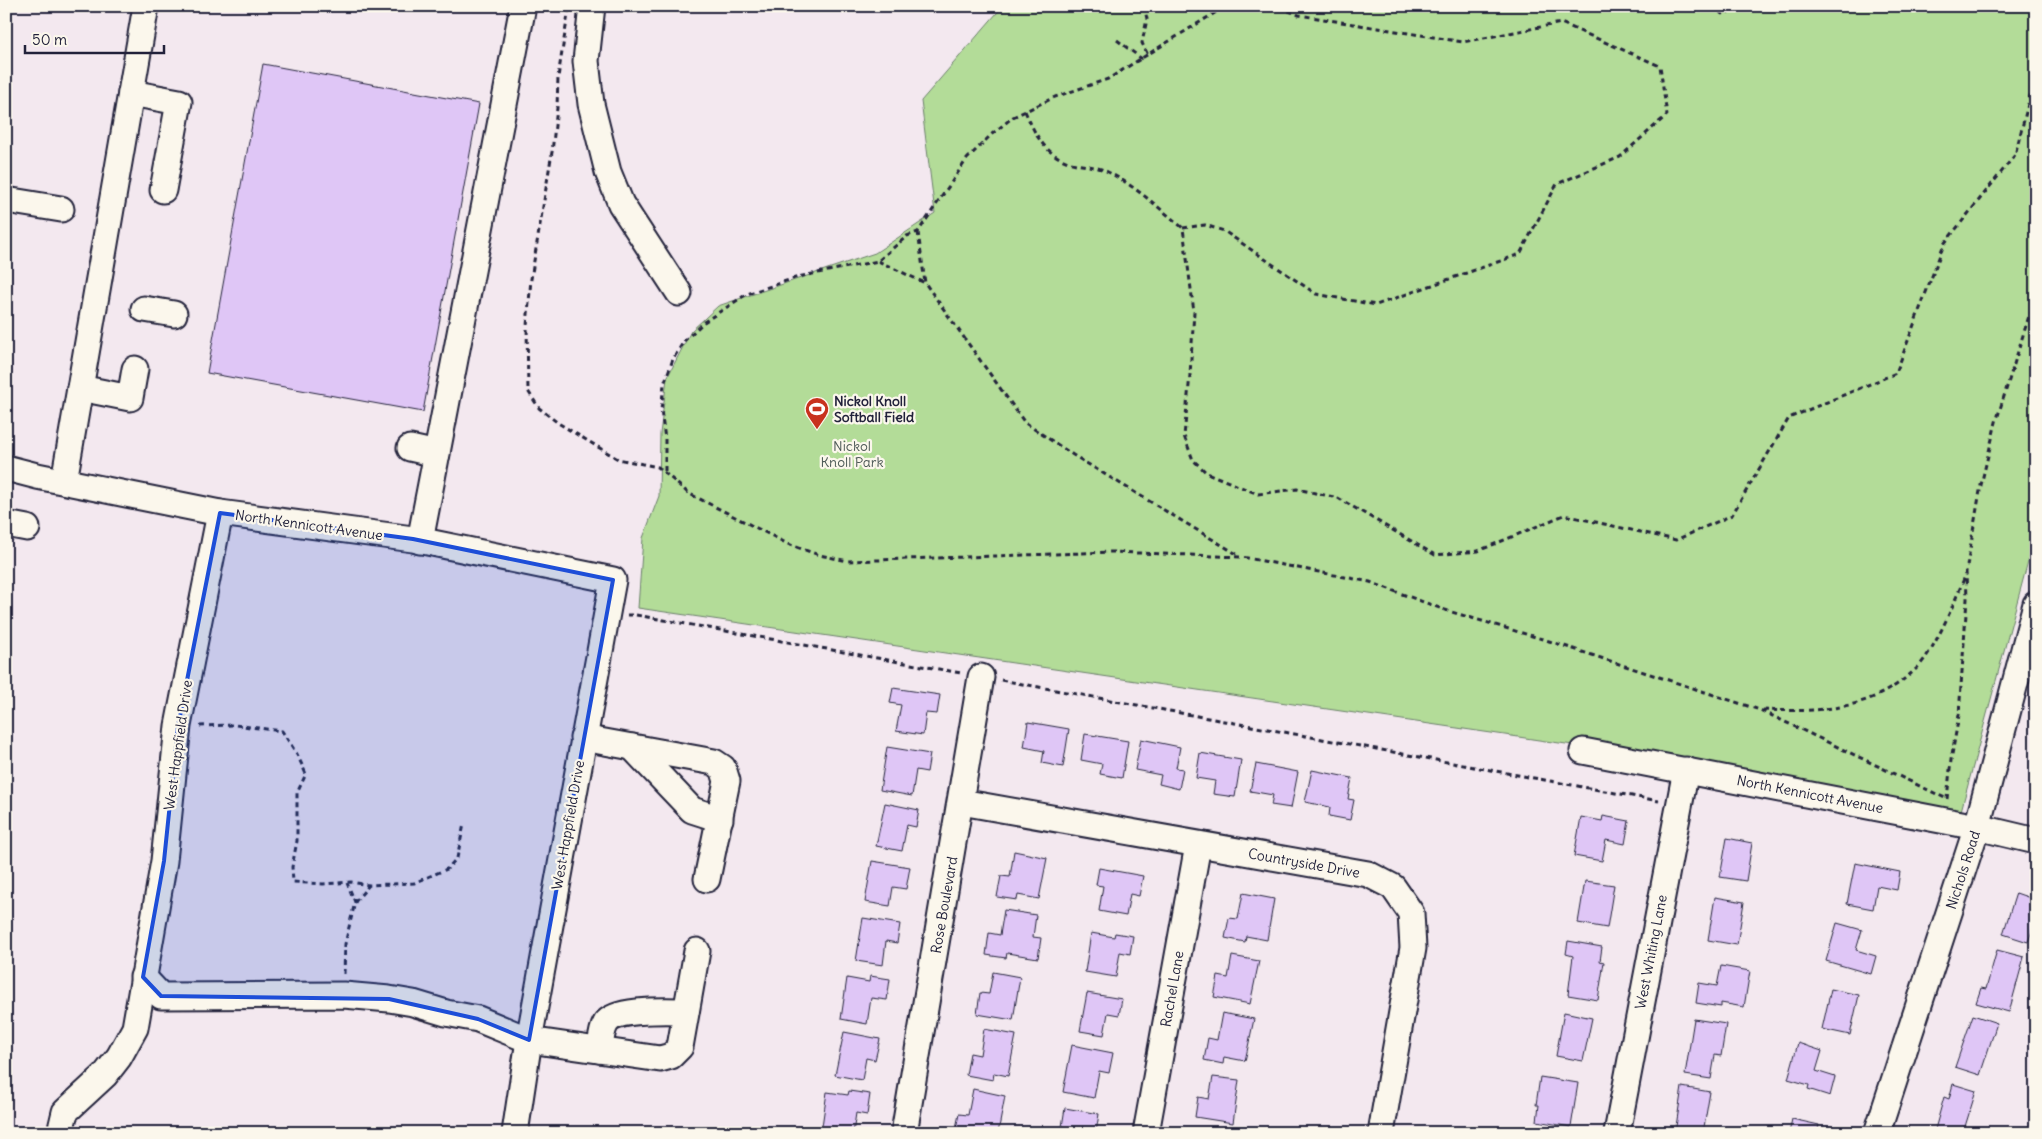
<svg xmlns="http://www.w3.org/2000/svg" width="2042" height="1139" font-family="Delius,sans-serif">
	<rect width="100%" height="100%" fill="#f3e8ef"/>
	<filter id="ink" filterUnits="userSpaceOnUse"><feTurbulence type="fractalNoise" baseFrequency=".02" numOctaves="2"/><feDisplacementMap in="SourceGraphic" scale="10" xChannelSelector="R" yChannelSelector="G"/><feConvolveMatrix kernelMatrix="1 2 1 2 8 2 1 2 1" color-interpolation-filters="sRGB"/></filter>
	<g filter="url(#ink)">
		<!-- green -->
		<polygon fill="#b3dc98" stroke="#6a7f6a" points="1003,6 2036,6 2036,526 2027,565 1961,811 1573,745 638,608 643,538 659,496 660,434 667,378 691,331 718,306 875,253 935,213 921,101"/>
		<!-- building -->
		<g fill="#dfc6f6" stroke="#22223b">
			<polygon points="263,64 479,104 423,412 207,373"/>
			<polygon points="893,688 940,695 937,714 926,713 923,735 896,731 901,705 890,703"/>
			<polygon points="1028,722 1069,729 1063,767 1042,763 1044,751 1024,747"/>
			<polygon points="1085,734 1128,741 1122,778 1100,774 1102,764 1081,760"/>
			<polygon points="1141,739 1180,747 1176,768 1183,769 1179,789 1159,784 1161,775 1135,770"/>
			<polygon points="887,747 930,754 927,772 916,770 912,796 880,790"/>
			<polygon points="1200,753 1241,760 1235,797 1213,794 1215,781 1196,778"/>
			<polygon points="1256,764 1298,772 1291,808 1271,805 1273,795 1250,791"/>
			<polygon points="1312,770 1352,778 1348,799 1354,800 1350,820 1329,816 1330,807 1305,802"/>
			<polygon points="885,803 919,810 916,827 907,825 902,851 876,846"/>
			<polygon points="1603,816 1629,821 1625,844 1606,840 1602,861 1574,856 1581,817 1602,821"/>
			<polygon points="1727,838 1752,843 1746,881 1720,877"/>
			<polygon points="1014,851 1047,858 1039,899 1018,895 1017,900 997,897 1001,876 1010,877"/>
			<polygon points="872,861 910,867 906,889 893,887 890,906 865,902"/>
			<polygon points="1855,863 1900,872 1897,890 1877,886 1873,909 1847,904"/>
			<polygon points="1099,868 1143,876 1139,896 1130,894 1126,916 1099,911 1103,886 1096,885"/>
			<polygon points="1585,881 1614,885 1607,928 1578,923"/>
			<polygon points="1243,893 1274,899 1267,940 1246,936 1245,942 1225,938 1229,918 1238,919"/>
			<polygon points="2016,893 2036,900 2036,919 2028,942 2003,934"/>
			<polygon points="1715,897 1744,902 1737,945 1708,940"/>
			<polygon points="1004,910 1036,915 1033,937 1041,938 1038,958 1007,953 1006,958 986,955 989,933 1000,935"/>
			<polygon points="863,918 900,924 897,943 886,941 883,965 856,961"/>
			<polygon points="1837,923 1862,930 1856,950 1876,956 1871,974 1826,961"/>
			<polygon points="1091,933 1114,937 1115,933 1133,936 1130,954 1120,952 1116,977 1085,972"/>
			<polygon points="1568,941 1602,947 1600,961 1604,962 1598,1000 1568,995 1573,956 1566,954"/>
			<polygon points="1997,950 2024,957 2009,1012 1976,1003 1981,988 1986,989"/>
			<polygon points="1232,956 1259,961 1250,1004 1214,997 1218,976 1228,978"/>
			<polygon points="1721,966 1750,971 1744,1007 1721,1003 1721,1007 1696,1003 1699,983 1717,986"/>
			<polygon points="993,972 1020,977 1013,1020 977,1014 980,993 989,994"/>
			<polygon points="870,976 890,979 887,1000 871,998 867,1024 841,1019 847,978 869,982"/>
			<polygon points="1831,989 1859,995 1850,1035 1822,1029"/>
			<polygon points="1087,993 1122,999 1119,1015 1108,1013 1104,1035 1080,1031"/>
			<polygon points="1564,1012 1592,1018 1583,1061 1556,1056"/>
			<polygon points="1222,1013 1254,1019 1245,1061 1224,1057 1223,1064 1204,1060 1208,1038 1217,1040"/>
			<polygon points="1973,1015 1997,1023 1980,1075 1955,1067"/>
			<polygon points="1694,1019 1726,1024 1721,1056 1715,1055 1711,1079 1685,1075"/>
			<polygon points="984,1029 1016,1035 1008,1076 994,1073 993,1080 966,1075 970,1053 980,1055"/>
			<polygon points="844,1032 880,1039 875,1060 866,1058 862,1080 835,1075"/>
			<polygon points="1798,1043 1822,1051 1816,1071 1835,1077 1830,1096 1808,1089 1809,1085 1788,1079"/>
			<polygon points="1072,1045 1113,1053 1109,1073 1099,1071 1094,1098 1063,1092"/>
			<polygon points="1213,1077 1239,1080 1233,1123 1195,1117 1198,1097 1209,1099"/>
			<polygon points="1540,1077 1578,1083 1571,1127 1537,1121 1539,1105 1536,1105"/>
			<polygon points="1953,1084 1976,1091 1963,1133 1934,1133 1944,1097 1949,1099"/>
			<polygon points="1682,1087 1710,1092 1703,1133 1675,1133"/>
			<polygon points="973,1089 1005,1096 998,1133 955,1133 959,1114 968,1115"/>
			<polygon points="849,1091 870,1094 867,1115 856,1113 853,1133 821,1133 827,1092 848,1095"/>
			<polygon points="1065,1108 1099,1114 1096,1132 1088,1131 1087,1133 1061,1133"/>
			<polygon points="1792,1119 1819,1125 1817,1133 1789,1133"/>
		</g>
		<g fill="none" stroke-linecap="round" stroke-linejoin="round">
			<!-- minor casing -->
			<g stroke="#22223b" stroke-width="29">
				<g id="minor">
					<polyline points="592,6 586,61 591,104 608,172 621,204 679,293"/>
					<polyline points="131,93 179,102 163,190"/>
					<polyline points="6,200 61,209"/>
					<polyline points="144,309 174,314"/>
					<polyline points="80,388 130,398 135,369"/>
					<polyline points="410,448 437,454"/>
					<polyline points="6,468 37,476 220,513 413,539 613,580 529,1040 515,1133"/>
					<polyline points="64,481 146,6"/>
					<polyline points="6,524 27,528"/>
					<polyline points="420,541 523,6"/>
					<polyline points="583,738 714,762 723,768 727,781 707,879"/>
					<polyline points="632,747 692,810 720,819"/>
					<polyline points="1583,751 1977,827 2036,841"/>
					<polyline points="961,802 1368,874 1393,887 1411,913 1413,948 1381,1133"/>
					<polyline points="143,977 161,996 344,995 389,999 413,1003 446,1013 478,1019 529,1040 660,1059 671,1056 680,1047 697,951"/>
					<path d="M600 1050C601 1042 601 1031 606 1023 616 1008 669 1011 686 1011"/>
					<polyline points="60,1133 65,1112 105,1075 119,1057 135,1028 164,861 178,726 220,513"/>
					<polyline points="904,1133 981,677"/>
					<polyline points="1146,1133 1198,845"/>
					<polyline points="1617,1133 1686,770"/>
					<polyline points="1877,1133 1977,827 2036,604"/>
				</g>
			</g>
			<!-- path -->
			<g stroke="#22223b" stroke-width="3" stroke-dasharray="5 4" stroke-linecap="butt">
				<polyline points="1144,6 1147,19 1142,43 1148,55"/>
				<polyline points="1713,6 1722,14 1751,6"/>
				<polyline points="569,8 558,77 557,108 552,152 531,279 527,326 528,391 539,408 558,423 618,459 658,467 688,493 788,544 819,555 848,561 1112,552 1242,557 1370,582 1445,610 1549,641 1760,710 1945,798"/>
				<polyline points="1117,40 1142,59"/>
				<path d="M1025 111C1035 134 1043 152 1068 162 1080 166 1094 165 1106 171 1134 185 1158 207 1183 228L1194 312 1190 375 1184 436 1193 460 1207 473 1258 494 1297 489 1338 498 1435 555 1478 551 1564 515 1676 540 1732 515 1789 418 1896 373 1944 244 2015 155 2036 73"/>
				<polyline points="1183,228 1205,225 1224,231 1316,294 1376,305 1520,254 1557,184 1620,157 1667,115 1660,66 1561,23 1463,42 1299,15 1276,6"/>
				<polyline points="918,232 925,283"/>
				<polyline points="878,261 925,283 1025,423 1073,455 1240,556"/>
				<polyline points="665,471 665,439 661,410 664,384 673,359 684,341 704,322 747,294 798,277 878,261 907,236 918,232 967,159 992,134 1013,117 1055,97 1108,79 1226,6"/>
				<polyline points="627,615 636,615 961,673"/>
				<polyline points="1001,680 1659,801"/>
				<path d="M1763 710C1822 712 1872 711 1917 668 1936 649 1955 600 1966 574"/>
				<polyline points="200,726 235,725 282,731 297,754 306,774 297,793 297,841 292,867 293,882 323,884 351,882 369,885 414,883 447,869 457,858 464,824"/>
				<polyline points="1947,799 1951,760 1959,715 1967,599 1966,572 1981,485 1996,422 2029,316 2036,307"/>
				<polyline points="355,902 369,885"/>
				<polyline points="344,974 345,944 355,902 347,883"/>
			</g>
			<!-- minor -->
			<use href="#minor" stroke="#fbf7ec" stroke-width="25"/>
		</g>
	</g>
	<!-- marked area -->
	<path fill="#1d4ed8" fill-opacity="0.2" stroke="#1d4ed8" stroke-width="4" stroke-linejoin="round" d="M220 513 413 539 613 580 529 1040 478 1019 389 999 161 996 143 977 164 861 178 726Z"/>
	<!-- icons -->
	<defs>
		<g id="stadium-pin" transform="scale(1.25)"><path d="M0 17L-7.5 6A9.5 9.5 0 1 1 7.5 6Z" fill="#c8321e" stroke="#fbf7ec"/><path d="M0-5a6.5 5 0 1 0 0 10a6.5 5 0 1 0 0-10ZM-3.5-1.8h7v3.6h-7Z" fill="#fff"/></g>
	</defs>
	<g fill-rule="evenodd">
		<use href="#stadium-pin" x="817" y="409"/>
	</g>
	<g text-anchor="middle" stroke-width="4.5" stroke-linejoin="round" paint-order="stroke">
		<!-- poi labels -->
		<g font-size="14" font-weight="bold" fill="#22223b" stroke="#fbf7ec" text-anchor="start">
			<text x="834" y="406">Nickol Knoll<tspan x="834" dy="16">Softball Field</tspan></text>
		</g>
		<!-- park labels -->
		<g font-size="14" fill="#4e5a57" stroke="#fbf7ec">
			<text x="852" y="451">Nickol<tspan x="852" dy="16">Knoll Park</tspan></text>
		</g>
		<!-- street labels -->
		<g font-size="14" fill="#22223b" stroke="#fbf7ec">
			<text transform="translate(309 525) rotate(8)" y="5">North Kennicott Avenue</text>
			<text transform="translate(178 745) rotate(-82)" y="5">West Happfield Drive</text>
			<text transform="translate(1810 794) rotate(11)" y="5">North Kennicott Avenue</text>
			<text transform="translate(568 825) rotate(-80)" y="5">West Happfield Drive</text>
			<text transform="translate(1304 863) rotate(10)" y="5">Countryside Drive</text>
			<text transform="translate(1963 870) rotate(-72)" y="5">Nichols Road</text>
			<text transform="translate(944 905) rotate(-80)" y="5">Rose Boulevard</text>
			<text transform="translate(1651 952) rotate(-79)" y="5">West Whiting Lane</text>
			<text transform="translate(1172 989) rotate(-80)" y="5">Rachel Lane</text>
		</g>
	</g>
	<!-- margin -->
	<rect width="2042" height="1139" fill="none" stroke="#fbf7ec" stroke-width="25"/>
	<rect x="12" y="12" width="2017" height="1114" fill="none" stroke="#22223b" stroke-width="2" filter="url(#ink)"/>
	<!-- scale -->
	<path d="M25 45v8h139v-8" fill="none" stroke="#22223b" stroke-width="2.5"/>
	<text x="32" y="45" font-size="15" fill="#22223b" stroke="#fbf7ec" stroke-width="4" paint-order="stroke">50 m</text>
</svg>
